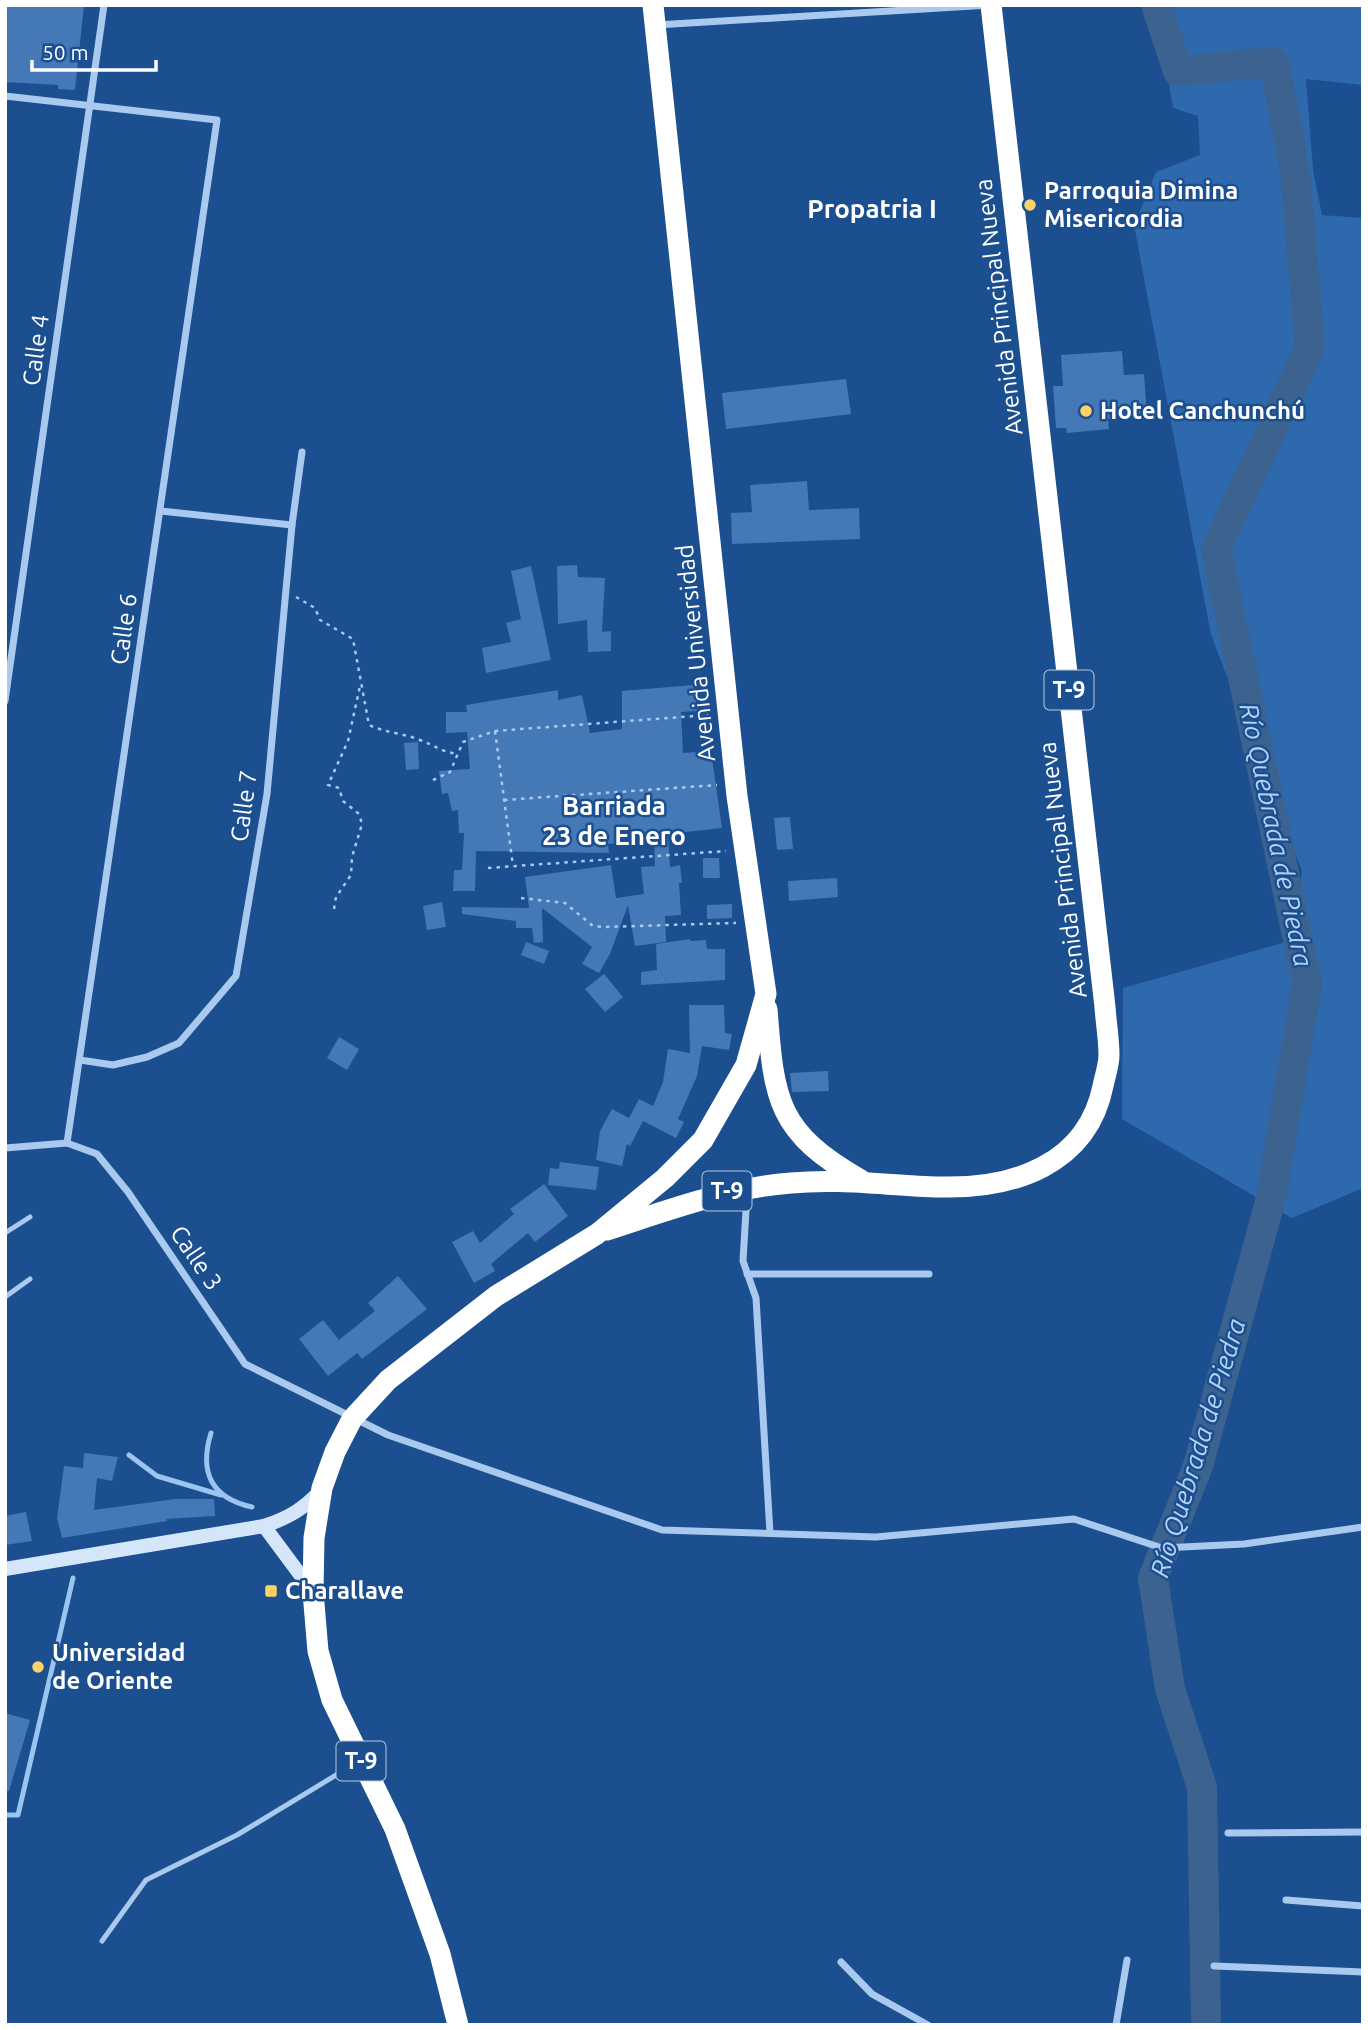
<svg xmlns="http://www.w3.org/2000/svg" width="1368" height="2030" font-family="Ubuntu,sans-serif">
	<rect width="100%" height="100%" fill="#1b4f8f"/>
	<!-- green -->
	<polygon fill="#2e69ad" points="1156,5 1363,5 1363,85 1306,79 1313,170 1322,215 1363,218 1363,1188 1292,1218 1122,1119 1123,988 1293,940 1302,871 1211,635 1134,225 1156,172 1200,155 1198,116 1173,108"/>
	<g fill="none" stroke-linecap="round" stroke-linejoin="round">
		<!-- stream -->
		<g stroke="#9cc4f0" stroke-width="5">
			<path d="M211 1433C199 1472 211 1498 252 1507"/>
			<polyline points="129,1455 157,1476 221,1495"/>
			<polyline points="5,1815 18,1815 73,1578"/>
		</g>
		<!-- river -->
		<polyline stroke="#3c6290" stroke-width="30" points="1156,5 1178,71 1274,62 1295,170 1310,347 1216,549 1307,983 1271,1198 1198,1466 1153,1578 1170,1689 1202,1787 1206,2025"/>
	</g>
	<!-- building -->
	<g fill="#4478b7">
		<polygon points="5,5 84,5 75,90 58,89 58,85 5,82"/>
		<polygon points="1122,351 1124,375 1144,374 1147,416 1108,419 1109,429 1067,433 1066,428 1056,428 1053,386 1063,386 1061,355"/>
		<polygon points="846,379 851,414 726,429 722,393"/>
		<polygon points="807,481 809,510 859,508 860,539 732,544 731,513 752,512 750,485"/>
		<polygon points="577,565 578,577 605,578 602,632 611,631 611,651 588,652 587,620 558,624 557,566"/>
		<polygon points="531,566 551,660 486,673 482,648 511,642 506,623 521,619 511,571"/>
		<polygon points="694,685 697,711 681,712 683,753 711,751 722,828 668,834 670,867 680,865 682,883 679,883 681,915 665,916 666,942 635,946 628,905 610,954 599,973 582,964 592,947 542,908 543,942 534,943 532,928 516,928 516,921 462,914 462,907 529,908 525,877 611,865 616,898 644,894 641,867 655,866 654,841 608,844 609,853 476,851 475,891 453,891 454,870 462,870 464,833 459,833 458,810 452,811 448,793 442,794 439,771 470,769 467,732 446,733 446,712 467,712 466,705 558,690 558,700 582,695 590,733 622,729 622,691"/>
		<polygon points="418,742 419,769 406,770 404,743"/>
		<polygon points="790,817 793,849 777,850 774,818"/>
		<polygon points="703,858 719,858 720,878 703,878"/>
		<polygon points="837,878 838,897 789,901 788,881"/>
		<polygon points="442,902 446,927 427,930 423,906"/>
		<polygon points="732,904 732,918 707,919 707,905"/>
		<polygon points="690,939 690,941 706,940 707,949 725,949 725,980 641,985 641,972 657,970 656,944"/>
		<polygon points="526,942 549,951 544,964 521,955"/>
		<polygon points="604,974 623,997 605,1012 585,989"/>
		<polygon points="689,1005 724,1005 725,1033 732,1034 729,1050 702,1046 697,1076 678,1119 684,1122 676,1138 643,1121 630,1146 627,1144 622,1166 596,1160 600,1131 612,1109 629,1118 639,1099 653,1106 663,1082 668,1049 690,1053"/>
		<polygon points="339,1037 359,1049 347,1070 327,1058"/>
		<polygon points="828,1071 829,1091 792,1092 790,1073"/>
		<polygon points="560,1162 599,1167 596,1190 548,1185 550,1168 559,1169"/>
		<polygon points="544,1184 568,1216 535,1242 528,1233 491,1264 495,1271 474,1283 452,1242 473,1231 480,1243 514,1214 510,1209"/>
		<polygon points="398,1276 427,1309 362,1359 357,1353 328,1376 299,1339 323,1320 339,1340 375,1311 368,1303"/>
		<polygon points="84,1453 118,1457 112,1481 97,1478 94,1510 175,1499 214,1499 215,1516 166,1519 167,1521 62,1538 57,1518 64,1466 83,1468"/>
		<polygon points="26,1512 32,1541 5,1545 5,1516"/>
		<polygon points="5,1713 30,1720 9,1791 5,1791"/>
	</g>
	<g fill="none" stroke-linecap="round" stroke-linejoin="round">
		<!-- path -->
		<g stroke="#a9c9ee" stroke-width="2.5" stroke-dasharray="3.5 5" stroke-linecap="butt">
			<path d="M296 597 315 608 320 620 353 639 369 725C386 733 403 733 420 740 434 745 439 751 457 754"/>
			<polyline points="495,731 513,866"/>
			<polyline points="433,780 450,772 463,742 495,731 708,715"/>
			<polyline points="504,800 717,785"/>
			<polyline points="488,868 726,851"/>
			<polyline points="521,898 565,903 593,926 603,927 736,923"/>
			<polyline points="334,909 336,897 351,875 352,857 362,824 359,814 343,801 339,788 328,785 348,741 360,686"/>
		</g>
		<!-- lane -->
		<g stroke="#a9c9ee" stroke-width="5">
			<polyline points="5,1233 30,1217"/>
			<polyline points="5,1297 30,1279"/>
			<polyline points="102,1941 146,1880 237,1835 356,1763"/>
		</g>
		<!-- street -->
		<g stroke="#a9c9ee" stroke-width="7">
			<polyline points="656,25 990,5"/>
			<polyline points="5,96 217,120 67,1143"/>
			<polyline points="161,511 292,525"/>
			<polyline points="5,701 104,5"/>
			<polyline points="80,1060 113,1065 147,1057 179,1043 236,976 267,794 292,525 302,452"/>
			<polyline points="5,1148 67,1143 97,1154 128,1192 245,1364 388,1435 662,1530 876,1537 1074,1519 1162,1548 1244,1544 1363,1527"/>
			<polyline points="747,1193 743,1261 756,1298 770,1533"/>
			<polyline points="747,1274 929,1274"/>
			<polyline points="1228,1833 1363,1832"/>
			<polyline points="1286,1900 1363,1906"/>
			<polyline points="841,1962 872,1994 928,2025"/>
			<polyline points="1214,1966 1363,1972"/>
			<polyline points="1116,2025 1127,1960"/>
		</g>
		<!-- secondary -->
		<g stroke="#d6e6fa" stroke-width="14">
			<polyline points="264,1526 313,1592"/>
			<path d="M5 1569 264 1526C288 1518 304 1509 321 1490"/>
		</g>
		<!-- highway -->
		<g stroke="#fff" stroke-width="21">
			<path d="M767 1009C774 1101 777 1132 861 1180"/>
			<path d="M607 1230C669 1210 727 1188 791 1183 841 1178 890 1186 940 1187 1013 1189 1087 1165 1103 1086 1105 1076 1109 1065 1109 1055 1109 1039 1106 1023 1105 1007L991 5"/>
			<polyline points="458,2025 440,1954 395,1829 332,1700 318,1651 313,1592 314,1538 322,1488 335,1452 352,1419 388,1380 496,1296 597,1234 665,1178 703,1140 746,1065 766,994 737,796 653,5"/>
		</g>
	</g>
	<!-- markers -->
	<g fill="#ffd166" stroke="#1b4f8f" stroke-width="2.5">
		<circle cx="1030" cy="205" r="7"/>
		<circle cx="1086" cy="411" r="7"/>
		<rect x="264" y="1584" width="14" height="14" rx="3.5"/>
		<circle cx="38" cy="1667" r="7"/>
	</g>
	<g text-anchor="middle" stroke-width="5" stroke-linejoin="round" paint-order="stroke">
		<!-- shield labels -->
		<g fill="#1b4f8f" stroke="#bbcadd" stroke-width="2">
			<rect x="1044.5" y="670.5" width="49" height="39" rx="5"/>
			<rect x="702.5" y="1171.5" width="49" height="39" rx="5"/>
			<rect x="336.5" y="1741.5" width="49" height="39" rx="5"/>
		</g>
		<g font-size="23" font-weight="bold" fill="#fff">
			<text x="1069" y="698">T-9</text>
			<text x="727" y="1199">T-9</text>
			<text x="361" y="1769">T-9</text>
		</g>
		<!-- poi labels -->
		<g font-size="24" font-weight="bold" fill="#fff" stroke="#1b4f8f" text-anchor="start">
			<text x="1044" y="199">Parroquia Dimina<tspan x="1044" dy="28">Misericordia</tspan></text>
			<text x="1100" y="419">Hotel Canchunchú</text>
			<text x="285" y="1599">Charallave</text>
			<text x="52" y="1661">Universidad<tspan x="52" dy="28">de Oriente</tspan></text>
		</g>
		<!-- street labels -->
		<g font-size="24" fill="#fff" stroke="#1b4f8f">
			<text transform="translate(999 307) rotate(-97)" y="8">Avenida Principal Nueva</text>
			<text transform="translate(36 350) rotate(-82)" y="8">Calle 4</text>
			<text transform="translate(124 629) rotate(-82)" y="8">Calle 6</text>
			<text transform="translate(696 653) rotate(-96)" y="8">Avenida Universidad</text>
			<text transform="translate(244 806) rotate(-82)" y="8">Calle 7</text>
			<text transform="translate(1063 870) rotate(-97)" y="8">Avenida Principal Nueva</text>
			<text transform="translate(196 1258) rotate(56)" y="8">Calle 3</text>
		</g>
		<!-- neighbourhood labels -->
		<g font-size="26" font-weight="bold" fill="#fff" stroke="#1b4f8f">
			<text x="872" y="218">Propatria I</text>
			<text x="614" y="815">Barriada<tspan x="614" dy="30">23 de Enero</tspan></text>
		</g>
		<!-- water labels -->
		<g font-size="26" font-style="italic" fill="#b5d3f5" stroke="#1b4f8f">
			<text transform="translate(1276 835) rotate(78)" y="9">Río Quebrada de Piedra</text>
			<text transform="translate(1198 1448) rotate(-73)" y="9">Río Quebrada de Piedra</text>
		</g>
	</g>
	<!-- border -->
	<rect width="1368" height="2030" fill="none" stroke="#ffffff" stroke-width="14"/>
	<!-- scale -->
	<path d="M32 60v10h124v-10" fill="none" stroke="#ffffff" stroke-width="3.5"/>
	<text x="42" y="60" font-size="21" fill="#ffffff" stroke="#1b4f8f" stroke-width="5" paint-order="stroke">50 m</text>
</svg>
